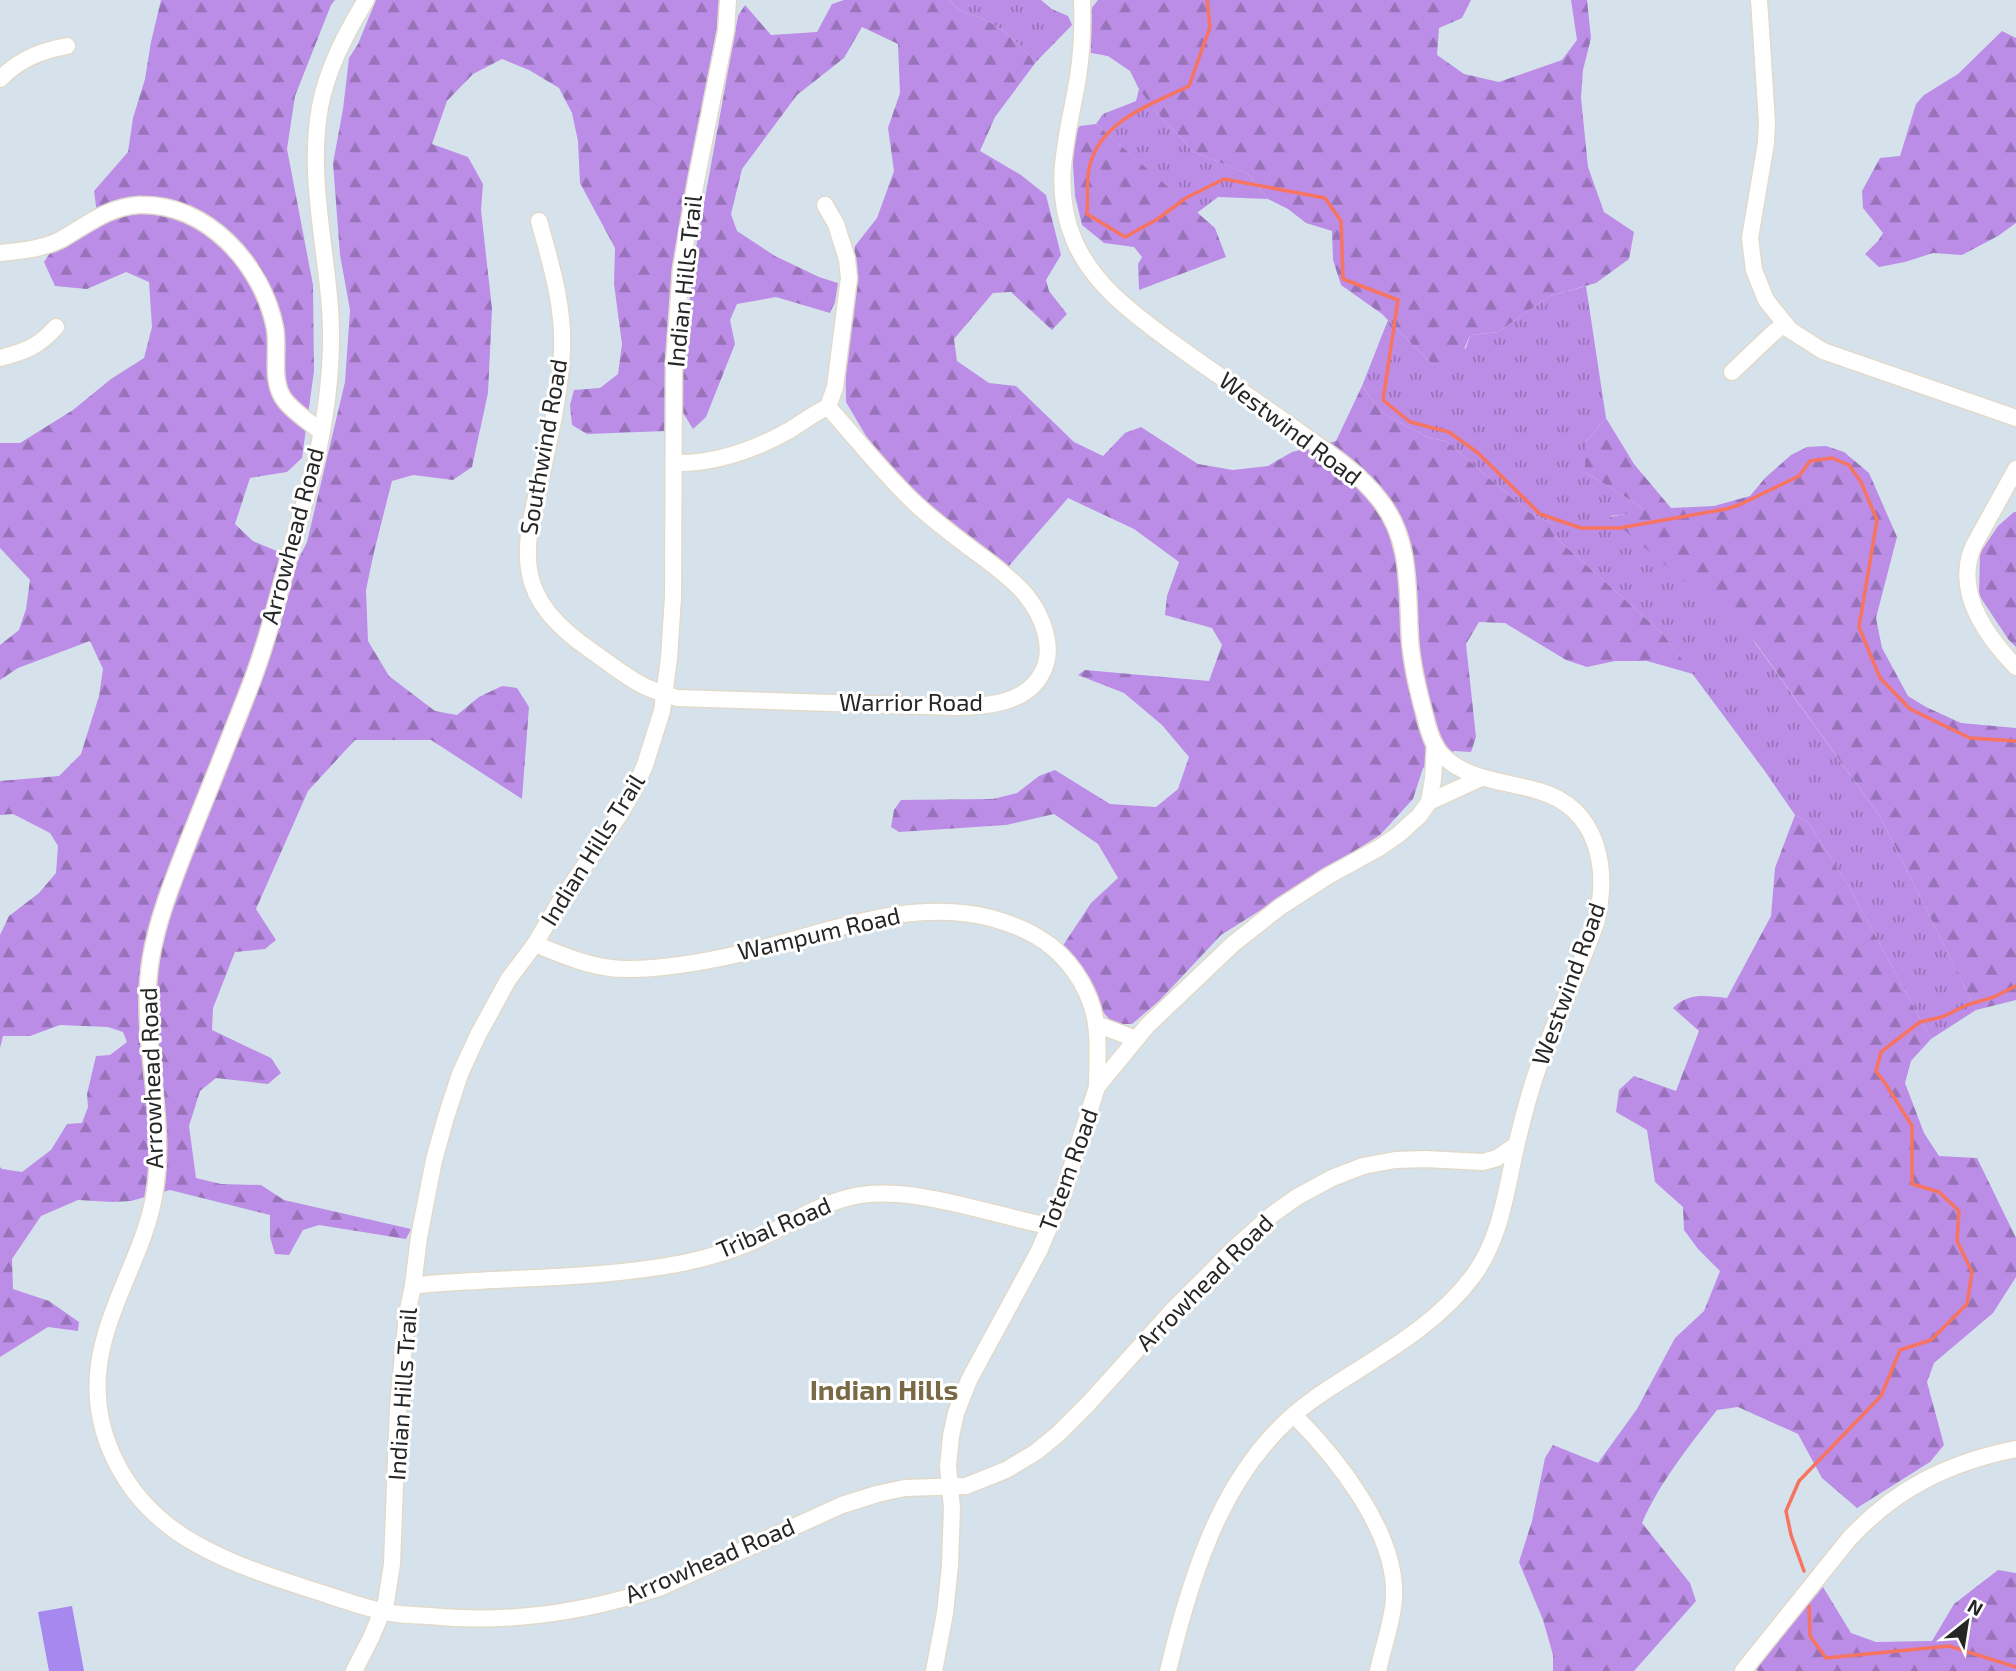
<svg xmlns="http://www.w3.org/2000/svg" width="2016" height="1671" font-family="'Exo 2',sans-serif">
	<defs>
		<pattern id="grass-tufts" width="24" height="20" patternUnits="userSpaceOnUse" patternTransform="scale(1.75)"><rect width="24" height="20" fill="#bc8de6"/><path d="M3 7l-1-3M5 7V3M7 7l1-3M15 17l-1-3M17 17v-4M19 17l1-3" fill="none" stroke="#9973ba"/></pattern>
		<pattern id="forest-firs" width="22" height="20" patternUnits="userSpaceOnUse" patternTransform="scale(1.75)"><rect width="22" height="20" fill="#bc8de6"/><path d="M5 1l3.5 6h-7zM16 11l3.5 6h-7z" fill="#9973ba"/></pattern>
	</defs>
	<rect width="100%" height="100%" fill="#d6e2eb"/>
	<!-- grass -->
	<g fill="url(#grass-tufts)">
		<path d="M949 0H1041L1052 9 1068 16 1072 25 1036 62C1020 45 1005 29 983 19 966 12 963 15 949 0Z"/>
		<polygon points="1139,89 1146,94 1157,113 1194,152 1248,174 1268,199 1218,197 1197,213 1096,124 1103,114 1136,101"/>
		<polygon points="1586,286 1606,418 1585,443 1585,472 1640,506 1644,512 1610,516 1753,640 1881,818 1976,1010 1931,1039 1848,885 1808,822 1795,815 1764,770 1662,633 1554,536 1554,525 1527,511 1446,441 1429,438 1381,412 1362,386 1388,320 1433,365 1466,348 1470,335 1498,332 1550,296"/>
	</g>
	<!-- forest -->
	<g fill="url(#forest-firs)">
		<polygon points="161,0 335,0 331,5 295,96 287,149 313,285 314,371 302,458 287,472 250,478 235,524 253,541 298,560 307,542 345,382 350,310 340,255 333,163 343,109 349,58 358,44 376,0 722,0 677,246 666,431 587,434 572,425 570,405 574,390 600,388 618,374 622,344 614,284 615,248 580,183 578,141 572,113 559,88 529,70 502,59 473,74 447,101 432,144 468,157 483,184 481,210 492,309 488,393 472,467 453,480 413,475 392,481 374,552 366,590 368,641 389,676 435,711 457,715 479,697 502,686 517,688 529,707 522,799 431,740 355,740 308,791 256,909 276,940 265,949 235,952 213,1008 212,1030 271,1058 281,1073 268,1084 216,1078 200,1091 189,1126 196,1178 221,1184 261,1185 284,1200 411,1229 406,1239 319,1225 303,1230 289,1255 275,1254 270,1237 270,1215 170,1190 131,1201 113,1202 78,1200 41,1216 12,1259 13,1289 49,1301 79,1322 78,1331 48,1327 0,1357 0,1167 2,1169 22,1172 51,1150 67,1124 82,1123 88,1107 87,1094 96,1056 110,1055 127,1042 123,1032 108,1027 60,1025 30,1036 3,1036 0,1048 0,935 9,916 39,893 56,873 58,846 50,833 13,814 0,815 0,781 59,776 81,754 99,696 103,669 90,641 18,668 0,680 0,645 19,630 26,609 30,580 0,548 0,443 20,443 73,410 111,379 144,358 152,327 149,282 126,272 87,289 55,286 44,262 54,247 99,228 94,191 128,152 133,118 145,79 151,42"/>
		<path d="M844 0H949C963 15 966 12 983 19 1005 29 1020 45 1036 62L995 117 980 151 1021 175 1046 195 1061 255 1046 280 1049 291 1067 314 1052 330 1011 292 993 293 954 339 957 361 989 383 1016 386 1074 442 1103 456 1125 433 1141 427 1198 464 1233 470 1268 466 1292 452 1336 441 1362 386 1381 412 1429 438 1446 441 1527 511 1554 525V536L1662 633 1693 674 1647 661H1615L1587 667 1566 660 1505 623 1479 622 1466 644 1476 737 1471 752 1454 751 1423 768 1413 799 1380 835 1221 935 1159 1001 1132 1024H1114L1102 1011 1094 990 1062 947 1091 903 1118 878 1098 844 1054 814 1006 825 899 832 891 827 894 810 901 800 993 799 1017 793 1039 776 1055 770 1110 804 1156 807 1178 789 1189 757 1162 725 1124 693 1078 675 1085 670 1209 681 1222 645 1212 628 1165 615 1167 596 1179 562 1134 529 1068 498 1008 567 916 496 866 436 846 402 845 345 855 246 877 218 894 171 888 128 900 93 898 44 862 27 844 58 797 95 742 169 731 214 737 231 775 256 819 277 838 283 835 302 830 313 776 297 737 304 730 320 735 344 706 417 693 429 680 408 693 264 738 16 745 5 771 35 817 32 832 4Z"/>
		<polygon points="1098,0 1471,0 1462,18 1439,28 1437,55 1464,74 1499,82 1562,60 1577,40 1571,0 1587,0 1591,38 1583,70 1581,98 1588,167 1604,212 1634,232 1629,259 1596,283 1550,296 1498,332 1470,335 1455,371 1433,365 1382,314 1341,285 1333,260 1332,231 1306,223 1288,209 1268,199 1248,174 1194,152 1157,113 1139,89 1130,71 1108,56 1091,53 1090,10"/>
		<polygon points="2002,31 2016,38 2016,223 1998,236 1962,255 1933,253 1905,262 1879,267 1865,254 1878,241 1883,233 1863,208 1862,191 1880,158 1900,156 1916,104 1924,95 1958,74"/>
		<polygon points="1096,124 1215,228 1226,257 1139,290 1138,264 1142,257 1134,247 1104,243 1082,225 1075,196 1071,135 1080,126"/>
		<polygon points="1606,418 1634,464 1671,508 1714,506 1750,496 1765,478 1791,455 1807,447 1826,446 1844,452 1869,473 1897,537 1876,618 1882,648 1908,696 1926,707 1961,723 2016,728 2016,1000 1976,1010 1881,818 1755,642 1609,517 1643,511 1640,506 1585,472 1585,443"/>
		<polygon points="2014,512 2016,512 2016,647 2008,639 1979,595 1980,553 1998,526"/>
		<path d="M1795 815 1808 822 1848 885 1931 1039 1911 1061 1905 1083 1924 1133 1939 1156 1977 1158 2016 1238V1277L1993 1313 1934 1363 1927 1382 1944 1445 1930 1462 1857 1508 1822 1478 1798 1434 1738 1407 1717 1410C1689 1446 1660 1482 1642 1523L1690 1583 1696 1601 1634 1671H1553V1655L1543 1620 1519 1562 1532 1521 1545 1458 1553 1445 1598 1463 1637 1409 1675 1338 1704 1311 1720 1271 1698 1249 1684 1230 1683 1207 1655 1182 1647 1130 1616 1112 1619 1090 1634 1076 1676 1091 1699 1031 1673 1008C1689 992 1706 996 1727 998L1771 916 1775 868Z"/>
		<polygon points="1998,1570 2016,1573 2016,1671 1758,1671 1755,1668 1823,1587 1851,1633 1876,1642 1932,1641 1954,1604"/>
	</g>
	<!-- pitch -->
	<polygon fill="#a688ef" points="72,1606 84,1671 49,1671 38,1612"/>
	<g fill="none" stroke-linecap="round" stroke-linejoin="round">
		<!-- stream -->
		<g stroke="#f67460" stroke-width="3.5">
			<path d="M1207 0 1210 27 1189 86C1148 106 1094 123 1088 175 1087 188 1088 201 1087 214L1125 237 1156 220 1186 198 1224 179 1325 198 1341 221 1343 279 1398 300 1383 400 1410 422 1449 432 1478 453 1540 514 1581 528H1619L1726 509 1739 505 1799 476 1810 461 1832 458 1849 465 1861 482 1877 520 1859 627 1880 678 1910 709 1970 738 2016 741"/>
			<polyline points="1804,1571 1791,1535 1786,1511 1799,1481 1881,1396 1900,1350 1931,1340 1967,1304 1972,1272 1957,1241 1959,1211 1939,1192 1912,1184 1912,1126 1887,1086 1876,1071 1881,1052 1920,1022 1942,1017 1967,1005 1994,997 2016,986"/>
			<polyline points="1809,1606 1810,1636 1826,1658 1949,1646 2016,1667"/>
		</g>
		<!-- minor casing -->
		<g stroke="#e1dacb" stroke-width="19">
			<g id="minor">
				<path d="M366 0C346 33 327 69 320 107 308 173 325 242 330 308 334 361 327 413 315 465 307 496 297 526 289 557 277 601 266 646 249 689 230 738 210 787 190 837 175 876 158 916 151 958 138 1035 167 1112 155 1190 148 1242 117 1289 104 1340 81 1424 123 1504 198 1545 232 1564 269 1576 306 1588 329 1595 353 1604 377 1610 393 1615 412 1615 429 1616 508 1624 583 1613 659 1588L842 1505 877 1494 905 1488 966 1486 1006 1470 1036 1452 1058 1434 1088 1404 1171 1312 1238 1245 1273 1214 1297 1197 1332 1178 1363 1166 1395 1160 1425 1159 1483 1162 1497 1158 1516 1145"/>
				<path d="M1082 0C1083 26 1082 51 1078 77 1069 134 1050 183 1074 240 1092 283 1130 311 1166 338 1211 371 1257 401 1302 434 1329 453 1358 472 1379 499 1412 539 1407 591 1410 640 1412 666 1418 691 1425 716 1428 729 1432 744 1441 754 1467 781 1506 781 1539 791 1600 809 1609 870 1596 923 1577 976 1551 1027 1534 1080 1527 1102 1521 1125 1516 1147 1506 1191 1501 1238 1473 1276 1432 1331 1370 1360 1315 1398 1226 1460 1192 1570 1168 1671"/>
				<polyline points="1759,0 1767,122 1766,143 1750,238 1754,270 1766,300 1790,330 1823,351 2016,418"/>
				<path d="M0 79C20 59 40 51 67 46"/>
				<path d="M539 221C551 264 564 306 562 351 560 392 551 433 542 472 521 557 513 597 593 652 609 663 625 676 642 685 653 691 665 694 677 698L957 707C987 706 1026 704 1042 673 1056 648 1042 614 1025 594 1015 582 1002 572 989 562 965 544 940 526 918 506 885 476 858 440 828 407"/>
				<path d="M0 253C21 251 43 249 62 239 88 224 108 207 139 205 207 202 263 266 275 328 279 350 271 377 282 396 289 409 310 422 321 432"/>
				<path d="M0 358C26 351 38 347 56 327"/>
				<polyline points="1732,372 1773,333 1785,324"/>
				<path d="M675 463C715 464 756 449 790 430 803 422 814 413 828 407L835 387 849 278 847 259 836 224 825 205"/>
				<path d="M2016 469 1974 545C1953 590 1985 635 2016 667"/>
				<polyline points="1429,802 1481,778"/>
				<path d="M535 944C567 957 596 970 632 969 681 968 731 957 778 944 848 925 918 900 991 918 1013 924 1034 932 1052 947 1075 966 1092 995 1096 1024 1099 1044 1097 1067 1097 1087"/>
				<polyline points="1096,1024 1136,1039"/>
				<path d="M413 1286C439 1282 466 1282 492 1280 556 1277 621 1275 683 1263 707 1258 731 1251 754 1241 786 1226 816 1205 851 1197 908 1183 991 1215 1049 1226"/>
				<path d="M1294 1415C1337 1458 1397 1533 1394 1597 1393 1622 1383 1646 1378 1671"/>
				<polyline points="354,1671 371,1638 386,1602 392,1564 398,1407 407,1314 413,1286 419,1237 434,1160 446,1117 460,1074 478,1035 508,980 535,944 559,903 620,814 633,792 645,765 662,711 669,658 673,597 674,363 681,269 696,181 726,31 728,0"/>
				<polyline points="934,1671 945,1613 950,1565 952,1508 948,1466 951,1436 956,1413 969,1380 1039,1251 1062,1197 1097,1087 1147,1026 1233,944 1280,907 1328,876 1379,848 1398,835 1419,816 1429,802 1433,779 1435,745"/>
				<path d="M1743 1671 1849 1539C1895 1489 1949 1462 2016 1449"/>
			</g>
		</g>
		<!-- minor -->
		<use href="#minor" stroke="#fff" stroke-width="16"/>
	</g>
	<g text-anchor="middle" stroke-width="6" stroke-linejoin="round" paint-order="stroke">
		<!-- street labels -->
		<g font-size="24" fill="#262626" stroke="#fff">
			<text transform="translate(685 281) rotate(-84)" y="8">Indian Hills Trail</text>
			<text transform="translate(1290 429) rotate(37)" y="8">Westwind Road</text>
			<text transform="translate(544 447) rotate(-80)" y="8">Southwind Road</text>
			<text transform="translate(293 536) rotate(-75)" y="8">Arrowhead Road</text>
			<text x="911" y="711">Warrior Road</text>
			<text transform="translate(593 850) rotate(-58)" y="8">Indian Hills Trail</text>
			<text transform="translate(819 934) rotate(-13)" y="8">Wampum Road</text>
			<text transform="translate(1569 984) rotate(-70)" y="8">Westwind Road</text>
			<text transform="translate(152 1078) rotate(-92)" y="8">Arrowhead Road</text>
			<text transform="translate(1069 1170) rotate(-70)" y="8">Totem Road</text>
			<text transform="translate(774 1228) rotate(-23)" y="8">Tribal Road</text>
			<text transform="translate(1205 1283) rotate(-45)" y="8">Arrowhead Road</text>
			<text transform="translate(403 1394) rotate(-86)" y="8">Indian Hills Trail</text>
			<text transform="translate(710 1561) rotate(-23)" y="8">Arrowhead Road</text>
		</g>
		<!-- quarter labels -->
		<g font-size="28" font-weight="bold" fill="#796945" stroke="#fff">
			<text x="884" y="1400">Indian Hills</text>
		</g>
	</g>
	<!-- north arrow -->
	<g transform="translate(1967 1622) rotate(30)" stroke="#ffffff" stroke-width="5" paint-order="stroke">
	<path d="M0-5L12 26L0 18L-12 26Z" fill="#262626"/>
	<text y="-10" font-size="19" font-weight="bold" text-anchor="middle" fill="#262626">N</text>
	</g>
</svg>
